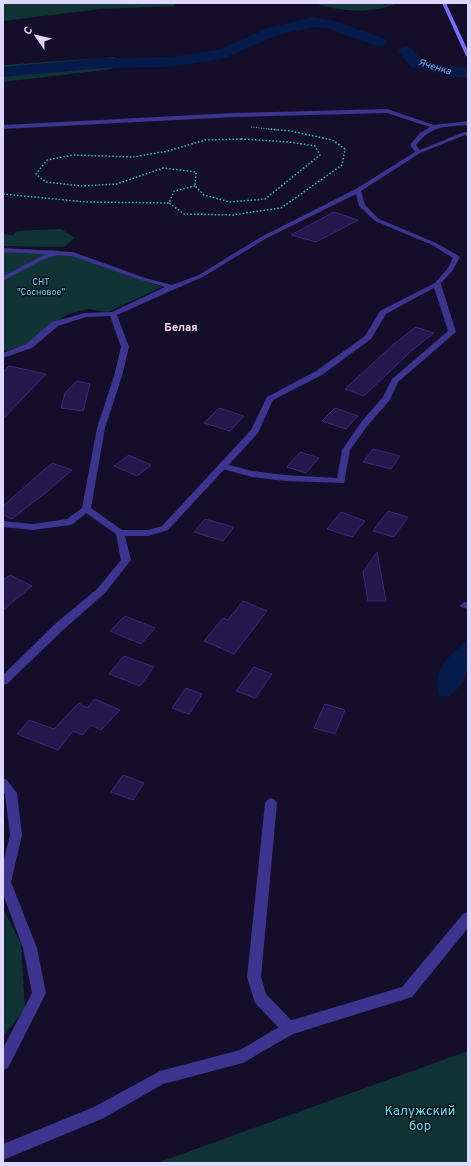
<svg xmlns="http://www.w3.org/2000/svg" width="471" height="1166" font-family="Overpass,sans-serif">
	<rect width="100%" height="100%" fill="#140e2a"/>
	<!-- green -->
	<g fill="#103435">
		<polygon points="3,3 177,3 174,6 100,9 3,21"/>
		<path d="M315 3H397C375 14 338 12 315 3Z"/>
		<polygon points="115,57 112,69 3,82 3,65"/>
		<polygon points="61,229 75,238 64,247 3,246 3,234 13,235 17,231"/>
		<polygon points="3,249 56,250 162,287 108,312 88,309 68,314 27,344 3,352"/>
		<polygon points="3,908 21,944 25,1008 3,1037"/>
		<polygon points="468,1051 468,1163 157,1163"/>
	</g>
	<!-- water -->
	<path fill="#051b4c" d="M468 639C468 668 471 680 448 697L438 695C438 689 437 681 438 676 442 660 457 650 468 639Z"/>
	<g fill="none" stroke-linecap="round" stroke-linejoin="round">
		<!-- river -->
		<g fill="#051b4c" fill-rule="evenodd">
			<polygon points="313,17 335,21 385,39 387,42 385,45 379,47 327,28 313,27 278,35 222,59 170,67 104,68 3,77 3,67 104,58 170,57 218,50 268,28"/>
			<path d="M406 46C415 48 416 56 423 60 435 66 455 67 468 68V78L452 77 411 67 398 51 400 48Z"/>
		</g>
	</g>
	<!-- building -->
	<g fill="#25184d" stroke="#3d287b">
		<polygon points="334,212 358,220 316,242 291,235"/>
		<polygon points="416,327 434,333 410,352 364,396 345,389 395,343"/>
		<polygon points="9,366 46,374 3,419 3,372"/>
		<polygon points="77,381 90,384 83,411 61,408 65,393"/>
		<polygon points="219,408 244,416 230,431 204,423"/>
		<polygon points="335,408 358,416 346,429 322,421"/>
		<polygon points="373,449 400,456 391,469 363,462"/>
		<polygon points="300,452 319,458 306,473 287,467"/>
		<polygon points="129,455 151,465 137,476 114,466"/>
		<polygon points="52,463 72,470 49,490 12,519 3,515 3,506"/>
		<polygon points="388,511 408,517 394,537 373,531"/>
		<polygon points="341,512 365,521 352,537 327,529"/>
		<polygon points="205,519 234,527 223,541 194,532"/>
		<polygon points="377,552 386,601 368,601 363,572"/>
		<polygon points="10,575 32,586 3,610 3,580"/>
		<polygon points="243,601 267,611 234,654 204,641 223,618 228,620"/>
		<polygon points="125,616 155,628 141,644 110,631"/>
		<polygon points="124,656 154,667 140,686 109,674"/>
		<polygon points="254,667 272,674 255,698 236,691"/>
		<polygon points="186,688 202,694 189,714 172,708"/>
		<polygon points="95,699 120,710 101,730 91,725 82,735 73,731 58,750 17,734 29,720 54,729 79,703 87,708"/>
		<polygon points="325,704 345,710 335,734 314,728"/>
		<polygon points="123,775 144,783 133,800 111,792"/>
	</g>
	<g fill="none" stroke-linecap="round" stroke-linejoin="round">
		<!-- path-far1 -->
		<polyline stroke="#24c6c5" stroke-width="1" stroke-dasharray="1 1.5" stroke-linecap="butt" points="251,127 278,130"/>
		<!-- path -->
		<g stroke="#24c6c5" stroke-width="1.5" stroke-dasharray="1.5 2" stroke-linecap="butt">
			<polygon points="241,139 289,142 315,146 320,155 265,199 230,202 204,195 195,186 196,172 163,168 117,184 82,186 46,182 36,174 47,160 73,155 133,157 168,151 205,140"/>
			<polyline points="195,186 174,191 169,203 184,214 233,215 281,208 342,165 345,149 332,140 291,131 268,129"/>
			<polyline points="3,194 86,202 169,203"/>
		</g>
		<!-- lane -->
		<g fill="#3c348e" fill-rule="evenodd">
			<polygon points="464,132 468,132 468,137 465,135 420,153 415,152"/>
			<polygon points="437,282 441,284 456,332 398,382 390,400 368,425 350,450 344,483 285,481 252,477 219,468 218,466 219,464 222,463 252,471 285,475 337,478 342,450 362,421 383,397 392,379 448,331 433,284"/>
			<polygon points="465,602 468,602 468,609 461,607 460,605"/>
			<polygon points="271,798 275,800 277,803 261,977 266,994 294,1023 296,1028 294,1033 289,1035 284,1033 255,1003 247,977 265,803 267,800"/>
		</g>
		<!-- street -->
		<g fill="#3c348e" fill-rule="evenodd">
			<path d="M387 109 434 125 468 121V125C444 127 432 125 416 145L421 152 420 153 361 191 365 205 379 219 436 243 459 256 460 257 453 270 439 285 386 314 371 339 322 375 273 400 258 433 168 530 148 536H125L131 560 105 593 63 630 7 684 3 685V675L55 624 97 589 121 560 116 534 86 513 73 524 70 525 33 530 3 527V521L33 524 67 519 82 508 97 428 114 376 121 347 110 316 86 317 58 326 32 348 3 358V353L26 344 52 322 85 313 112 312 165 287 141 280 72 256 57 255 42 260 3 281V276L46 254 3 252V248L73 252 145 278 172 285 199 275 261 237 356 189 415 152 410 145 420 133 430 127 387 113 234 117 3 129V125L234 113ZM356 194 359 206 375 221 432 245 453 258 448 268 435 283 380 311 365 336 316 371 267 397 251 430 162 526 148 530H122L91 508 105 428 122 376 129 347 117 315 175 289 203 277 265 239Z"/>
			<polygon points="3,778 7,780 17,793 22,835 11,882 37,948 46,993 8,1068 3,1070 3,1048 32,993 23,948 3,894 3,863 10,835 5,794 3,792"/>
			<polygon points="468,912 468,928 412,997 293,1034 243,1063 163,1084 104,1118 3,1160 3,1144 94,1107 160,1071 240,1050 289,1021 402,987 463,914"/>
		</g>
		<!-- secondary -->
		<polygon fill="#796eff" fill-rule="evenodd" points="442,3 446,3 468,51 468,57 466,56"/>
	</g>
	<g text-anchor="middle" stroke-width="3" stroke-linejoin="round" paint-order="stroke">
		<!-- far-park labels -->
		<g font-size="9" fill="#57ebce" stroke="#140e2a">
			<text x="41" y="285">СНТ<tspan x="41" dy="10">"Сосновое"</tspan></text>
		</g>
		<!-- far-water labels -->
		<g font-size="10" font-style="italic" fill="#65b0ff" stroke="#140e2a">
			<text transform="translate(435 66) rotate(17)" y="4">Яченка</text>
		</g>
		<!-- far-quarter labels -->
		<g font-size="11" font-weight="bold" fill="#ffd9ef" stroke="#140e2a">
			<text x="181" y="331">Белая</text>
		</g>
		<!-- near-park labels -->
		<g font-size="13" fill="#57ebce" stroke="#140e2a">
			<text x="420" y="1115">Калужский<tspan x="420" dy="15">бор</tspan></text>
		</g>
	</g>
	<!-- border -->
	<rect width="471" height="1166" fill="none" stroke="#ded7ff" stroke-width="8"/>
	<!-- north arrow -->
	<g transform="translate(36 36) rotate(304)" stroke="#140e2a" stroke-width="3" paint-order="stroke">
	<path d="M0-3L7 15L0 10L-7 15Z" fill="#ded7ff"/>
	<text y="-6" font-size="11" font-weight="bold" text-anchor="middle" fill="#ded7ff">С</text>
	</g>
</svg>
